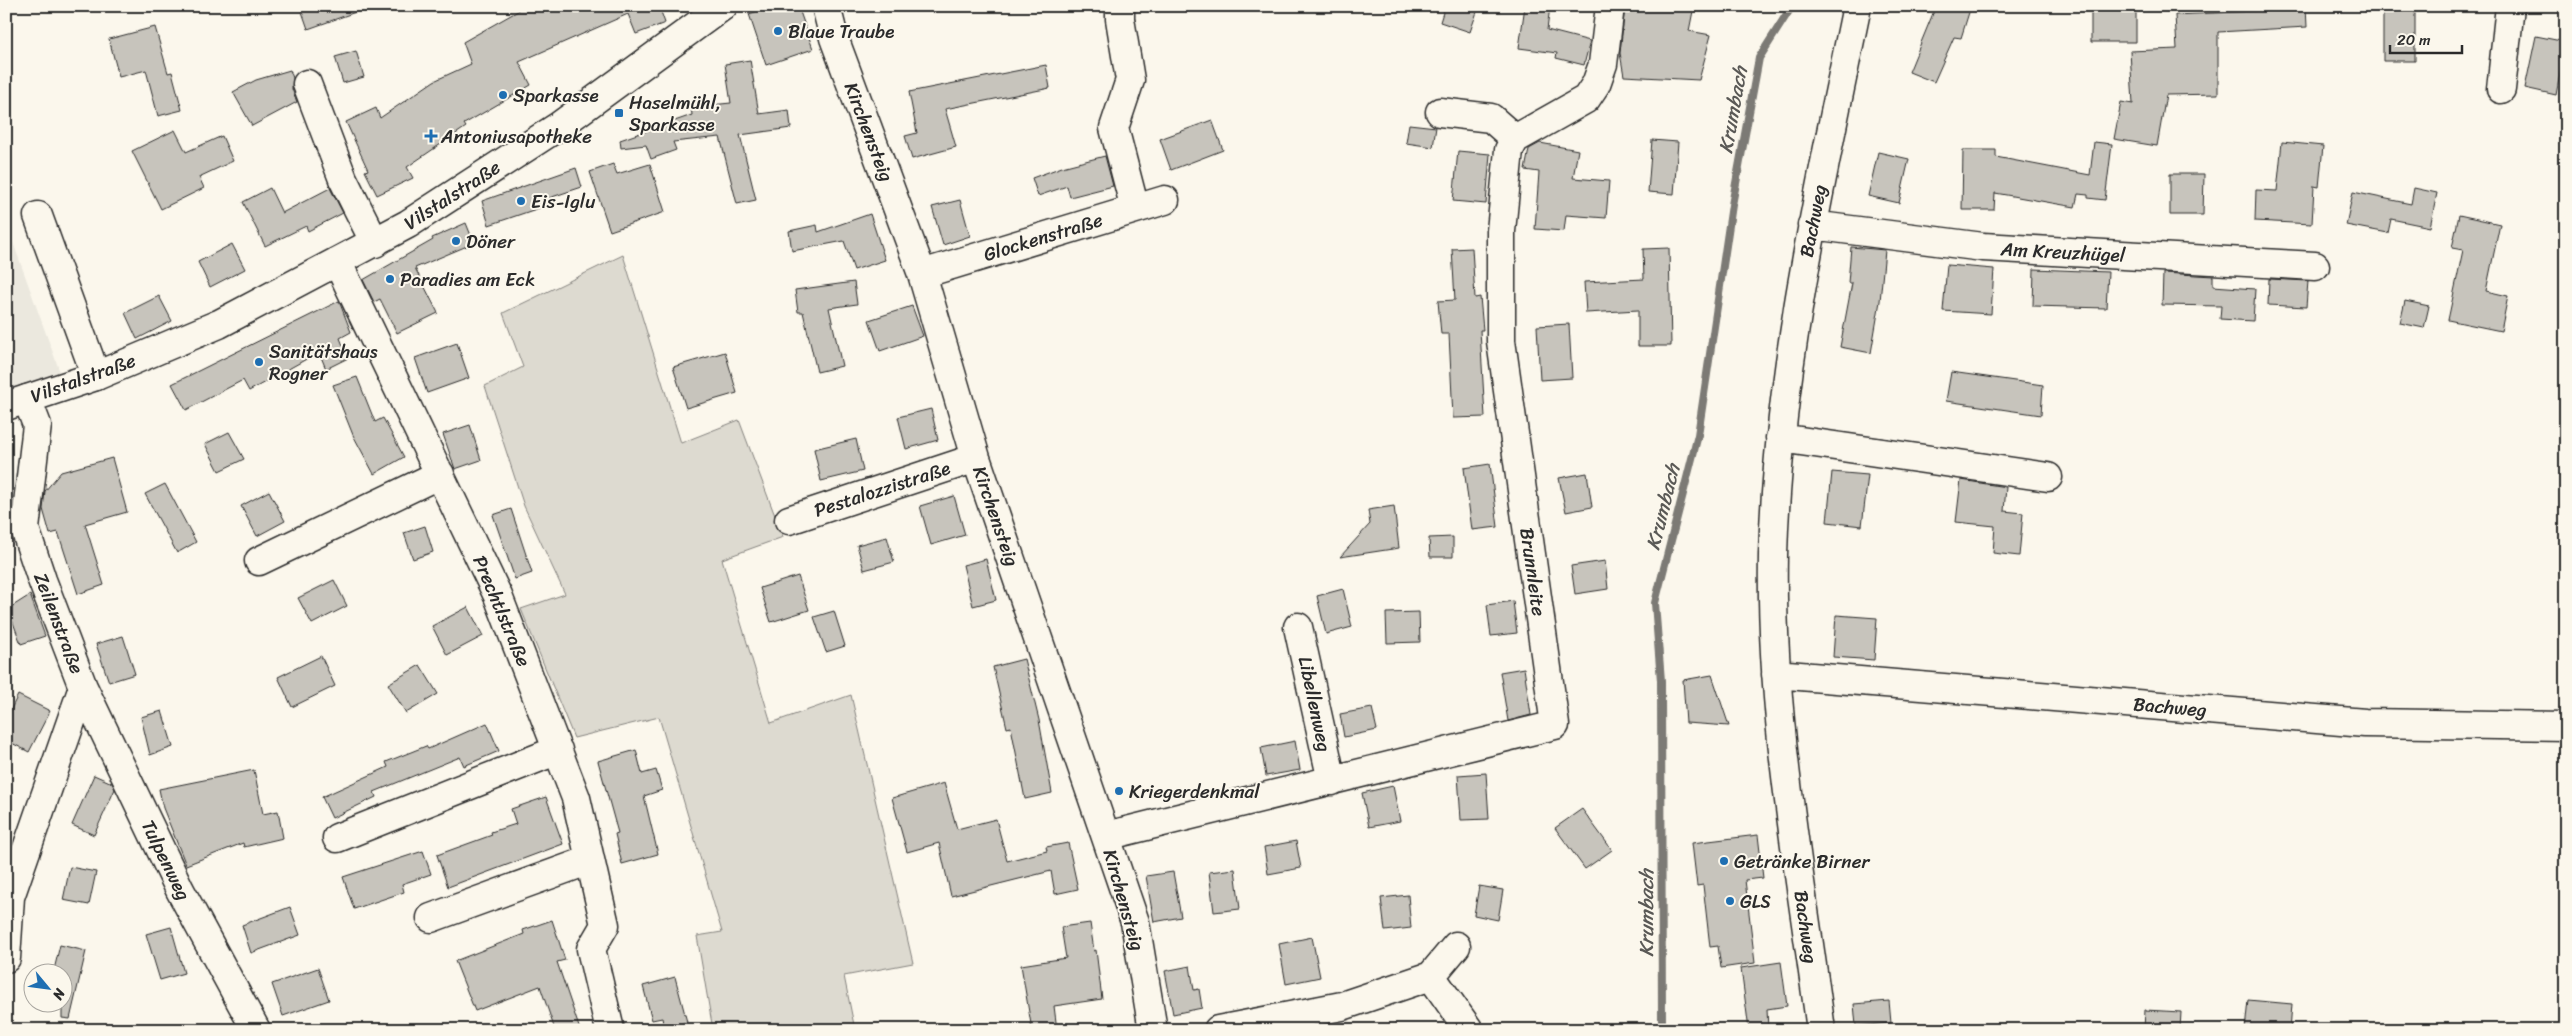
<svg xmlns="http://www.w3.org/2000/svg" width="2572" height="1036" viewBox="0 0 2572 1036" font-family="Sriracha,sans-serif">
<rect width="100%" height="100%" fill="#fbf7ec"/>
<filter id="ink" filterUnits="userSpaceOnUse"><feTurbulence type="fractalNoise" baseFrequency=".02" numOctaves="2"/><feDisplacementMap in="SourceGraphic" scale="10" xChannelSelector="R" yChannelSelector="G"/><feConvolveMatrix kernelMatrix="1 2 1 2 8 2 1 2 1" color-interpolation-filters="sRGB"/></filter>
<g filter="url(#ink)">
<!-- built -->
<path fill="#ebe8de" d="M 6,223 L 61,375 L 6,392 Z"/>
<!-- green -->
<path fill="#dddad0" stroke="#84827e" d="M 623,255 L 681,443 L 739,420 L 783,537 L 722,559 L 771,723 L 851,695 L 913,963 L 844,976 L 855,1030 L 713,1030 L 697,936 L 722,932 L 659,717 L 574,738 L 521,609 L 565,594 L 524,506 L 485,386 L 523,367 L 503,313 Z"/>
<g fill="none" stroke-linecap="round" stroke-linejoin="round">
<!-- stream -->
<path stroke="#7b7a75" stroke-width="8" d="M 1662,1030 L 1661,681 L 1655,603 L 1698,435 L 1732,205 L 1759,58 L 1792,6"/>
</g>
<!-- building -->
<path fill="#c7c4bc" stroke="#2b2b2b" d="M 300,6 L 363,6 L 364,9 L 308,29 Z
M 516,6 L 659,6 L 665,23 L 636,34 L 628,14 L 519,62 L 531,85 L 464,124 L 466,127 L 407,167 L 413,178 L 377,195 L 365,171 L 368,170 L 346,122 L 376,108 L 380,118 L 434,81 L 471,64 L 463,42 L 518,11 Z
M 773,6 L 798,6 L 813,49 L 766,65 L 749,14 Z
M 1445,6 L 1479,6 L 1470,32 L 1440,22 Z
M 1525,6 L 1550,6 L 1547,30 L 1590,41 L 1584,65 L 1556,58 L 1557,53 L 1519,48 Z
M 1625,6 L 1694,6 L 1689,31 L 1711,35 L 1699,80 L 1624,76 L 1620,53 Z
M 1936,6 L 1971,6 L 1961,38 L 1954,37 L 1934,82 L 1909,72 Z
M 2091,6 L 2136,6 L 2136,42 L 2091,42 Z
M 2254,6 L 2306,6 L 2307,27 L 2218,32 L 2218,94 L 2166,95 L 2157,146 L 2114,139 L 2121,102 L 2133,104 L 2130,51 L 2177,49 L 2175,15 L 2255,11 Z
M 2391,6 L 2415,6 L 2415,61 L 2383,61 L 2383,9 L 2391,9 Z
M 155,27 L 168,73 L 172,72 L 182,110 L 158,116 L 146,70 L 119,77 L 109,39 Z
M 2536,36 L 2566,42 L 2556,95 L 2525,88 Z
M 356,51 L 364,77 L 343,83 L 335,57 Z
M 750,60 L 759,114 L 789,110 L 791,128 L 740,135 L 756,200 L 737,204 L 720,137 L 673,142 L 676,150 L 651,159 L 646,145 L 621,148 L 620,140 L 692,115 L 691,107 L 731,103 L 725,64 Z
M 1046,65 L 1050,88 L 945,109 L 956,147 L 912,159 L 905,136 L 917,133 L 909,92 Z
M 290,70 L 293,78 L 292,89 L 297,102 L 252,126 L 233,92 L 256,80 Z
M 1212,120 L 1223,150 L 1171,170 L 1160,139 Z
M 1409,124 L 1436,127 L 1433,147 L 1406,143 Z
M 175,130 L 186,152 L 222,136 L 233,161 L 199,177 L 204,188 L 161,209 L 132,151 Z
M 1652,140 L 1678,142 L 1674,194 L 1648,192 Z
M 2094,142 L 2112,144 L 2105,200 L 2088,198 L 2088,195 L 2078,194 L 2075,207 L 1995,193 L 1994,210 L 1962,210 L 1963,150 L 1996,150 L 1996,157 L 2090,175 Z
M 2282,142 L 2323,146 L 2319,187 L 2314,186 L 2312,224 L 2255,221 L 2256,190 L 2277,191 Z
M 1540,143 L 1578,150 L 1573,178 L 1609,181 L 1606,218 L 1566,215 L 1564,231 L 1535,229 L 1539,172 L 1525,170 L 1529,149 Z
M 1458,151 L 1490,154 L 1486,204 L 1453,201 Z
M 1878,152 L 1909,159 L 1899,203 L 1868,196 Z
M 1105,156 L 1113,186 L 1070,197 L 1067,186 L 1038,196 L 1032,178 L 1062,167 Z
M 613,164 L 617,174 L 650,164 L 665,212 L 610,231 L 590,172 Z
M 576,168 L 582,187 L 546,199 L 548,205 L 489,225 L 482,201 Z
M 2170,174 L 2204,174 L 2203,215 L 2170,215 Z
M 270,188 L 282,213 L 330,188 L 343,213 L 308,231 L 306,226 L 265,246 L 243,202 Z
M 2414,188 L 2437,193 L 2430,227 L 2391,219 L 2388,233 L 2346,225 L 2353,192 L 2411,204 Z
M 960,200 L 970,236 L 943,245 L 932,207 Z
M 870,214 L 885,260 L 854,270 L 844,241 L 792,251 L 789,231 L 817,225 L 818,232 Z
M 2459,215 L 2500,224 L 2486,291 L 2508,296 L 2501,331 L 2448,320 L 2463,250 L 2452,248 Z
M 466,223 L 474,243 L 415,268 L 438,313 L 397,333 L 380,299 L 374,302 L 363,280 L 433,240 L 432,238 Z
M 232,244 L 245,269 L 210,287 L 198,262 Z
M 1851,247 L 1885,250 L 1880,301 L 1871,353 L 1840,347 L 1852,283 L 1848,283 Z
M 1472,248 L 1475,298 L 1480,297 L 1483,330 L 1480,330 L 1485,417 L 1453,418 L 1449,334 L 1441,334 L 1438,301 L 1455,300 L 1452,249 Z
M 1669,248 L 1671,346 L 1638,346 L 1638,310 L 1586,313 L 1584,282 L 1644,279 L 1643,249 Z
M 1947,265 L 1994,269 L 1991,314 L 1943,311 Z
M 2034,269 L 2108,272 L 2106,308 L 2033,306 Z
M 2163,273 L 2213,276 L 2213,286 L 2255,289 L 2253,321 L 2220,319 L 2221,306 L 2162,305 Z
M 2269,279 L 2308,281 L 2306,307 L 2268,305 Z
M 854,282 L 857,304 L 829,308 L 842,366 L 817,372 L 803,312 L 798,312 L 795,290 Z
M 159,296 L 172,321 L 137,339 L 125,313 Z
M 339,301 L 351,332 L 340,338 L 348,358 L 326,369 L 319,352 L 249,391 L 243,380 L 186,410 L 172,384 Z
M 2405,301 L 2429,306 L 2424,328 L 2400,323 Z
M 912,306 L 923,336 L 880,351 L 869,320 Z
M 1569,324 L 1572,378 L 1540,380 L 1537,326 Z
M 457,343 L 469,378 L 427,393 L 415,358 Z
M 725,352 L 737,393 L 686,408 L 673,367 Z
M 1951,372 L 2043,385 L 2041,415 L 1946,401 Z
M 357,377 L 375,422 L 383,418 L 404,457 L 374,474 L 353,435 L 333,385 Z
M 931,409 L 938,440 L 906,449 L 898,417 Z
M 470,425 L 481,460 L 455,469 L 443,434 Z
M 229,432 L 244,459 L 219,471 L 205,444 Z
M 856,439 L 863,471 L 821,481 L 814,449 Z
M 112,458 L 127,512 L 85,524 L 104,585 L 78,594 L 58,532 L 50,534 L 43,509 L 45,491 L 61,472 Z
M 1490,464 L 1498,527 L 1472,530 L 1464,468 Z
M 1832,472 L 1868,475 L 1862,526 L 1827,522 Z
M 1587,473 L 1592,507 L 1566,512 L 1559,478 Z
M 1961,480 L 2006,487 L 2004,511 L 2023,513 L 2019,556 L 1993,553 L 1995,526 L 1956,522 Z
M 165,484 L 196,542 L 177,553 L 145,494 Z
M 269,491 L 285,521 L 257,536 L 241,506 Z
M 954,496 L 965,535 L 931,545 L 920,506 Z
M 1394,506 L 1399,548 L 1340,557 L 1370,524 L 1368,510 Z
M 511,509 L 532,573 L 515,579 L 493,515 Z
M 425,526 L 433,552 L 413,559 L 404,533 Z
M 887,537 L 894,562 L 864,570 L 857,545 Z
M 1453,537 L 1453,557 L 1430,557 L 1429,538 Z
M 986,559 L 996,600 L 973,606 L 963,565 Z
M 1605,561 L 1608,589 L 1575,594 L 1571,566 Z
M 798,576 L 809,610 L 771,622 L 760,588 Z
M 334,580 L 347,606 L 312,624 L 298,598 Z
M 1343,589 L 1352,627 L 1326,634 L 1317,596 Z
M 30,595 L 45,636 L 21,644 L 8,609 Z
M 1513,601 L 1517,633 L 1491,636 L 1487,605 Z
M 468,607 L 483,636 L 447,655 L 432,626 Z
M 834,611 L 845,646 L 826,652 L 814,617 Z
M 1419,612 L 1420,642 L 1387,643 L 1386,613 Z
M 1836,615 L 1877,618 L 1874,660 L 1833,657 Z
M 123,636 L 135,674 L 109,682 L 96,644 Z
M 321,656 L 335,686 L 292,707 L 278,677 Z
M 1024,659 L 1039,720 L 1052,793 L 1025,799 L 1011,727 L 1007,728 L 993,667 Z
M 420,665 L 438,694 L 406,713 L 388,684 Z
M 1524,668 L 1531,715 L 1508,721 L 1500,672 Z
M 1712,675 L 1729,726 L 1686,723 L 1683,680 Z
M 18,695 L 50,711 L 29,752 L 6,740 L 6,719 Z
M 1372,708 L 1377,730 L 1344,737 L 1340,714 Z
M 162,711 L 173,747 L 150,755 L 141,717 Z
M 487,723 L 499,751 L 464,766 L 460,757 L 374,792 L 376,797 L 332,818 L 322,797 L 388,767 L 386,762 L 426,746 L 428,749 Z
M 1295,741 L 1300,770 L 1266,776 L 1261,748 Z
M 636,750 L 642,774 L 656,770 L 662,790 L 644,796 L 658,854 L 622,864 L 615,834 L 618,833 L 598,761 Z
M 254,770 L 263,814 L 278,811 L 283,838 L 244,847 L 243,843 L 186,865 L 163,808 L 159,789 Z
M 1486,773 L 1489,819 L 1461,820 L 1458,775 Z
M 94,775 L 112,783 L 115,789 L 94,835 L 72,825 Z
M 944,783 L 957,829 L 996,819 L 1007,861 L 1047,851 L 1046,847 L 1068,843 L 1078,889 L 1055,894 L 1051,871 L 951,896 L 939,843 L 907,852 L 892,798 Z
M 1393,786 L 1400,821 L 1369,827 L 1362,793 Z
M 546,797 L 563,844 L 448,887 L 437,855 L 492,835 L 491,832 L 516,824 L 511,809 Z
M 1582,809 L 1612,850 L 1585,869 L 1555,828 Z
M 1758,835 L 1763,878 L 1745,880 L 1755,963 L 1721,968 L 1718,946 L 1710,947 L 1703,885 L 1697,886 L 1692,843 Z
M 1296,841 L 1301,868 L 1268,874 L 1264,847 Z
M 423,851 L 431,874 L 402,884 L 404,892 L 354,909 L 343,877 Z
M 70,867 L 96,872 L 89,905 L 63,900 Z
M 1235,869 L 1240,909 L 1214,912 L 1209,872 Z
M 1173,872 L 1181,917 L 1154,922 L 1146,876 Z
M 1479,886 L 1503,890 L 1498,920 L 1474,915 Z
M 1408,895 L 1411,928 L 1385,931 L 1381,898 Z
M 290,907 L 300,935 L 251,953 L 242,925 Z
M 552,920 L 565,960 L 557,962 L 580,1030 L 555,1030 L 540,986 L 475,1011 L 455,961 L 524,934 L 523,930 Z
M 1090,923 L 1094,951 L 1096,950 L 1102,999 L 1054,1006 L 1057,1030 L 1032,1030 L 1021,965 L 1066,958 L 1061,927 Z
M 171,927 L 184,973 L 160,980 L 146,934 Z
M 1312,937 L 1320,977 L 1286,984 L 1279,944 Z
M 60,945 L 86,951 L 70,1019 L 62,1018 L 62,974 L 53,974 Z
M 1781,962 L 1787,1006 L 1767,1009 L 1768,1030 L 1749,1030 L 1741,968 Z
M 1190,966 L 1194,990 L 1199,989 L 1202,1008 L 1173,1014 L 1165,971 Z
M 318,968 L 329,1000 L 283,1016 L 272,984 Z
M 675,977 L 687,1022 L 664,1028 L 662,1018 L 652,1020 L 643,986 Z
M 2248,1000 L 2292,1004 L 2290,1030 L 2245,1030 Z
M 1889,1001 L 1891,1023 L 1856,1026 L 1854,1004 Z
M 2145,1010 L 2181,1012 L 2180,1030 L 2144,1030 Z"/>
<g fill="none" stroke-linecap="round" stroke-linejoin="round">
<defs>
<path id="minor" d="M 826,6 L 834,38 L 922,274 L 976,458 L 1135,922 L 1153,1030
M 1120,6 L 1120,19 L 1130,80 L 1114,128 L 1135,209
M 307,84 L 343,179 L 375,243
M 2501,89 L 2510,6
M 1440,112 L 1491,118 L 1515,139
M 38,216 L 96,376
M 1812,225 L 1983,247 L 2315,266
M 338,263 L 498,596 L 576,798 L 605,925 L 591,949 L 610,1030
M 922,274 L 1165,200
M 27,399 L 37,425 L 25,529 L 42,580 L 83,687 L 180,890 L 256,1030
M 1780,438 L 2048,477
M 789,520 L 976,458
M 259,561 L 440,474
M 1298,627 L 1332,781
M 1776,674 L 2365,723 L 2566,726
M 1106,836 L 1555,725 L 1501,341 L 1501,231 L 1509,150 L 1515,139 L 1586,99 L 1596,84 L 1603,64 L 1610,6
M 337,838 L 558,750
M 431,918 L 590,860
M 6,958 L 10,897 L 83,687
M 1431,976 L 1469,1030
M 1218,1030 L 1342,1006 L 1431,976 L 1456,946
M 1821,1030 C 1800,872 1770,715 1773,555 C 1778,369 1820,187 1857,6"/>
<path id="major" d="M 6,406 L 96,376 L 219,324 L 408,224 L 559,126 L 723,6"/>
</defs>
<!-- minor casing -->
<use href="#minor" stroke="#2b2b2b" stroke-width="31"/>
<!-- major casing -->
<use href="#major" stroke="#2b2b2b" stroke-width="31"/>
<!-- minor -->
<use href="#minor" stroke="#fbf7ec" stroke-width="28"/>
<!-- major -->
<use href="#major" stroke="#fbf7ec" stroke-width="28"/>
</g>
</g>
<!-- markers -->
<g fill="#1f6fb2" stroke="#fbf7ec" stroke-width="2">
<circle cx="778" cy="31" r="5"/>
<circle cx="503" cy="95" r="5"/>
<rect x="614" y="108" width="10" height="10" rx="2.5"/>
<path d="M428.5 128.5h5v5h5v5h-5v5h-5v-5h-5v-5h5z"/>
<circle cx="521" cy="201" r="5"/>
<circle cx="456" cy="241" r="5"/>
<circle cx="390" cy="279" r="5"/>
<circle cx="259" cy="362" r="5"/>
<circle cx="1119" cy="791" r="5"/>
<circle cx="1724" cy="861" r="5"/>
<circle cx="1730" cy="901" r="5"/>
</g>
<g text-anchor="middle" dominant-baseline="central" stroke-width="4" stroke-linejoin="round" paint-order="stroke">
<!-- poi labels -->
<g font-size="19" fill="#2b2b2b" stroke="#fbf7ec" text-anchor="start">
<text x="788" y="31">Blaue Traube</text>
<text x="513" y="95">Sparkasse</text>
<text x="629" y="102">Haselmühl,<tspan x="629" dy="22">Sparkasse</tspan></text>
<text x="441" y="136">Antoniusapotheke</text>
<text x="531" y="201">Eis-Iglu</text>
<text x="466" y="241">Döner</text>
<text x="400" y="279">Paradies am Eck</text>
<text x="269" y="351">Sanitätshaus<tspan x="269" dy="22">Rogner</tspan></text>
<text x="1129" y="791">Kriegerdenkmal</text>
<text x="1734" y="861">Getränke Birner</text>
<text x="1740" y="901">GLS</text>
</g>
<!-- street labels -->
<g font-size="19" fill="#2b2b2b" stroke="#fbf7ec">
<text transform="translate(869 132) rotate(69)">Kirchensteig</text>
<text transform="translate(452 195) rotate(-33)">Vilstalstraße</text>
<text transform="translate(1813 221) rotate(-79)">Bachweg</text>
<text transform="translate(1043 237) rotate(-17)">Glockenstraße</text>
<text transform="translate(2063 252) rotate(3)">Am Kreuzhügel</text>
<text transform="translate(83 378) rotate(-20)">Vilstalstraße</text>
<text transform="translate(882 489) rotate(-18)">Pestalozzistraße</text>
<text transform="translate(996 516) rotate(71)">Kirchensteig</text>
<text transform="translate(1533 572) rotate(82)">Brunnleite</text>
<text transform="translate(502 611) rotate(67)">Prechtlstraße</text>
<text transform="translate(59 623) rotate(69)">Zeilenstraße</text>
<text transform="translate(1315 704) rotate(78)">Libellenweg</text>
<text transform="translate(2170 707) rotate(5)">Bachweg</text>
<text transform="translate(166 860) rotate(64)">Tulpenweg</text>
<text transform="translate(1124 900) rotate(74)">Kirchensteig</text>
<text transform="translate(1806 927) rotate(82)">Bachweg</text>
</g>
<!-- water labels -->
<g font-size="20" font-style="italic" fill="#5a5956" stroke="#fbf7ec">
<text transform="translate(1733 110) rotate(-80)">Krumbach</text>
<text transform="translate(1663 507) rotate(-76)">Krumbach</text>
<text transform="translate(1646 913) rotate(-90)">Krumbach</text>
</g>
</g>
<!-- margin -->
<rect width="2572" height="1036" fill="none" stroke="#fbf7ec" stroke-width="25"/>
<rect x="12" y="12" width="2547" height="1011" fill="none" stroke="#2b2b2b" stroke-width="2" filter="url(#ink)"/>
<!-- north arrow -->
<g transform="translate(48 988) rotate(119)"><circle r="24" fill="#fbf7ec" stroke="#a8a59f"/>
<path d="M0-4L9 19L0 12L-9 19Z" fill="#1f6fb2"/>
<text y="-8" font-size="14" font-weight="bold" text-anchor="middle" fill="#2b2b2b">N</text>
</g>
<!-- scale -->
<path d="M2390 45v8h72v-8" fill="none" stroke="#2b2b2b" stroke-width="2.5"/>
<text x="2397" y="45" font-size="15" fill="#2b2b2b" stroke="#fbf7ec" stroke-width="4" paint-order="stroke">20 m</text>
</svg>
